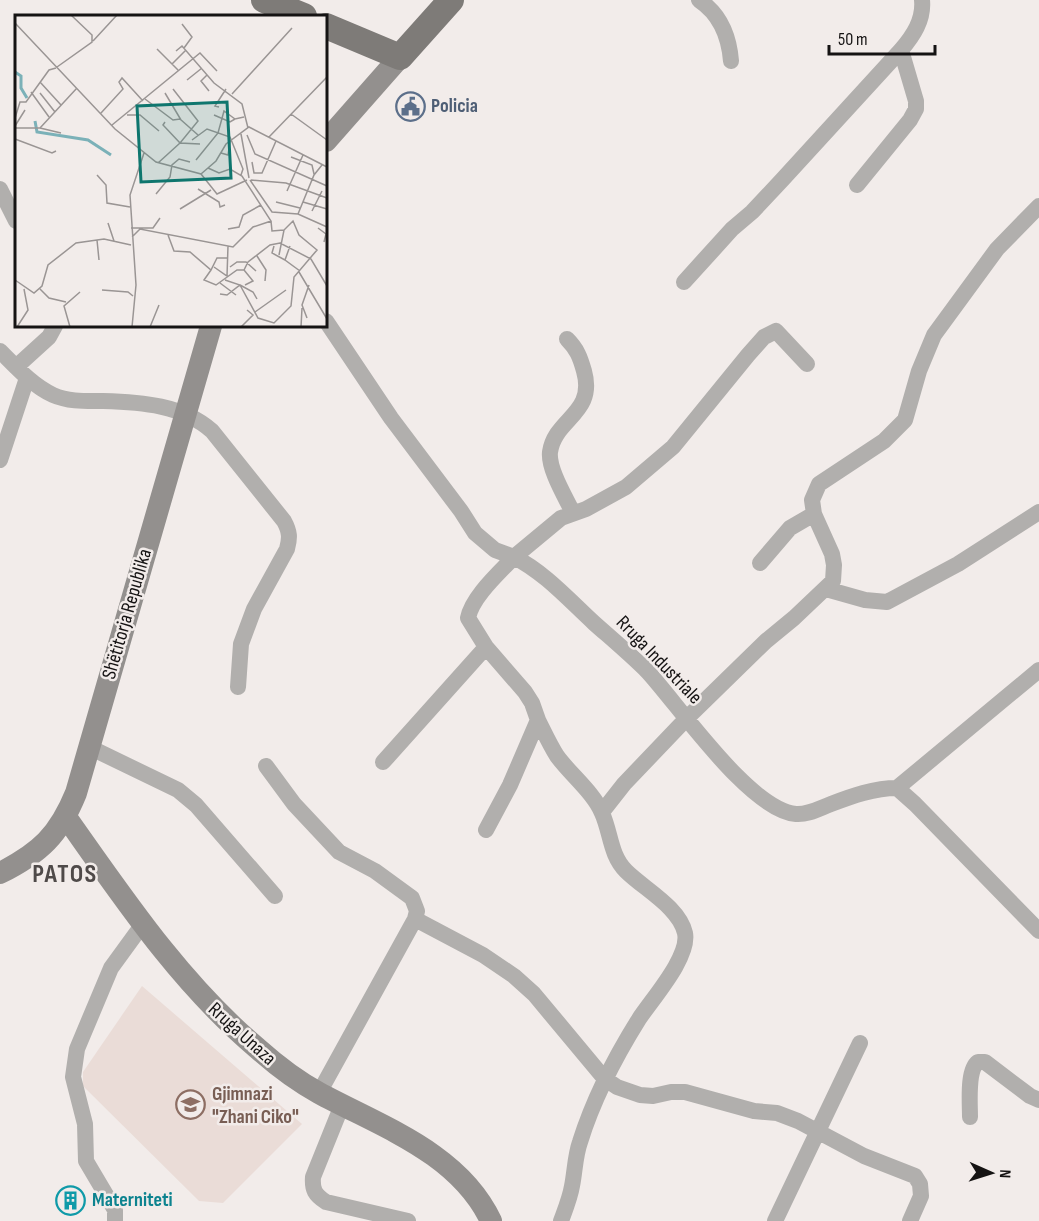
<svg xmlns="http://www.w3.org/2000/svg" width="1039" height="1221" viewBox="0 0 1039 1221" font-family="'Sofia Sans Condensed',sans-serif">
<rect width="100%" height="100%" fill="#f2ecea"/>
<!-- built -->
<path fill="#eadcd7" d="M 142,986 L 302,1124 L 223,1203 L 199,1201 L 83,1086 L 83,1072 Z"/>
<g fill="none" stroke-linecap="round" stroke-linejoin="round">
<!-- street -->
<path stroke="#b1afad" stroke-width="16" d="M 699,0 C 720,14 729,36 731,61
M 857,185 L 910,120 L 916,109 L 916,101 L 901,50
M 0,189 L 16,221
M 684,282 L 732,229 L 752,212 L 782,180 L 901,50 C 913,36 924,20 922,0
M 326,321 L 391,418 L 461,511 L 475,533 L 495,550 L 514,557 L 561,518 L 586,509 L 626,487 L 673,447 L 748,355 L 764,337 L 776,331 L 807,364
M 567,339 C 577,349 580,357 584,371 C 596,414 555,418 550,452 C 548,469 566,498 573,513
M 0,351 C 16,367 33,386 53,395 C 69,402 86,401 103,401 C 141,402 183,405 212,431 L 284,521 C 290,532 290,538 287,549 L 254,609 L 241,644 L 238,687
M 16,367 L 49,337 L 55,326
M 0,460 L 27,378
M 760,563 L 790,528 L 814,514
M 826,589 L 865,600 L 887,602 L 958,564 L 1039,512
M 538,720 C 544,732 550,745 557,756 C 570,774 594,793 602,813 C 611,833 610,855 626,871 C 644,889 679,907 685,933 C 690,957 652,999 639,1019 C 614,1059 594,1097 580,1142 C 575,1156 575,1171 572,1186 C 570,1198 565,1210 561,1221
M 89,747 L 178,790 L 196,805 L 275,896
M 383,762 L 486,647
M 266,766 L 294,804 L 339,852 L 375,871 L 412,898 L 417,911 L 415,919 L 319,1093
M 897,788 L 915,804 L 1039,931
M 602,812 L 624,784 L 687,718 L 766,641 L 794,618 L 833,581 L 834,565 L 832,554 L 814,514 L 812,500 L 819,484 L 884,441 L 905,420 L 919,371 L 934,335 L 997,249 L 1039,206
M 486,830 L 510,785 L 538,720 L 532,703 L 525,692 L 486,647 L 468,618 C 472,597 499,573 514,557 C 544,572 569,600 594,623 C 612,639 631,655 648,672 C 680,707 750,810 796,814 C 808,815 820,808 831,804 C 852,796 874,788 897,788 L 1039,670
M 415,919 L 483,955 L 514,976 L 534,994 L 604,1078 L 617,1087 L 640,1095 L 653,1096 L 671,1092 L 685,1092 L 754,1111 L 777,1113 L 798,1121 L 864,1156 L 915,1176 L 920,1184 L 921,1196 L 910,1221
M 342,1105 L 313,1177 C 312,1190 315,1195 326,1202 L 408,1221
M 970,1117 C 970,1102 967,1070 978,1062 L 985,1062 L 1030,1096 L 1039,1100
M 115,1221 L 115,1210 L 86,1161 L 85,1124 L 73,1077 L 77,1049 L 111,968 L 143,924
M 775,1221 L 860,1043"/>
<!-- secondary -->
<path stroke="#93908e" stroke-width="22" d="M 326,141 L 400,57
M 66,817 C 124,899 180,983 257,1048 C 276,1065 297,1081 319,1093 C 382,1127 459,1153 491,1221
M 0,873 C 40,853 59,835 76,793 L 211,326"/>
<!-- primary -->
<path stroke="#7e7b78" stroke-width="26" d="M 264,0 L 304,16
M 326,26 L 400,57 L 451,0"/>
</g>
<!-- icons -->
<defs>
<symbol id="civic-ring" viewBox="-11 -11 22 22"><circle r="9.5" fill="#f2ecea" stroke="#5c6f8a" stroke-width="1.5"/><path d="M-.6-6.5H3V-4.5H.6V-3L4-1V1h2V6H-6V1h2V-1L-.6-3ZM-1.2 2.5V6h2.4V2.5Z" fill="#5c6f8a"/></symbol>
<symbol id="school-ring" viewBox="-11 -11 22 22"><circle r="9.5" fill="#f2ecea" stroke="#8d6e63" stroke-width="1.5"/><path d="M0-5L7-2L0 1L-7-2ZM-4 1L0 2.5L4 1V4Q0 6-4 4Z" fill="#8d6e63"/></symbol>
<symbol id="building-ring" viewBox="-11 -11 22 22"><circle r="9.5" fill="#f2ecea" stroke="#0f9aa8" stroke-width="1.5"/><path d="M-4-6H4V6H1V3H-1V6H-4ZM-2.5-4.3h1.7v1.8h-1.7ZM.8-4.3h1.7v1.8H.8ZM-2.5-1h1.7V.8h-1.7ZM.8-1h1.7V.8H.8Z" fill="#0f9aa8"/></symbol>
</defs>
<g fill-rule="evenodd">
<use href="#civic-ring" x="394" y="90" width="33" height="33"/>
<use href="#school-ring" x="174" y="1088" width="33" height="33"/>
<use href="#building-ring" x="54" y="1184" width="33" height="33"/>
</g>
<g text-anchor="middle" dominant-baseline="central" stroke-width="5" stroke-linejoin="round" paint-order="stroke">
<!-- service labels -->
<g font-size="20" font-weight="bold" fill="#4e5e75" stroke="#f2ecea" text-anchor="start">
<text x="431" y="106">Policia</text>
</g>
<!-- street labels -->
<g font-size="20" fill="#151313" stroke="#f2ecea">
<text transform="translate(127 614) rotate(-74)">Shëtitorja Republika</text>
<text transform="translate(659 660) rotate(46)">Rruga Industriale</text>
<text transform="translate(242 1034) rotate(42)">Rruga Unaza</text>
</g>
<!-- education labels -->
<g font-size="20" font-weight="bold" fill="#785e54" stroke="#f2ecea" text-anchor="start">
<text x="212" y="1094">Gjimnazi<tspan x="212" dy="23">"Zhani Ciko"</tspan></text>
</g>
<!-- culture labels -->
<g font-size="20" font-weight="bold" fill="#0d838f" stroke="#f2ecea" text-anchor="start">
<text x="92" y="1200">Materniteti</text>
</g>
<!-- district labels -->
<g font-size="26" font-weight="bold" letter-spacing="1.5" fill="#4f4a49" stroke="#f2ecea">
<text x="65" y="874">PATOS</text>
</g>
</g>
<!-- overview -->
<g transform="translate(15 15)">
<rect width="312" height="312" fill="#f2ecea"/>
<path fill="none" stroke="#7bb1b8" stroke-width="3" d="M 0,57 L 6,61 L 6,73 L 12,83M 20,106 L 22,117 L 73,125 L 96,140"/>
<path fill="none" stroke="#9a9594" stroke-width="1.5" d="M 0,8 L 100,114 L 141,147 L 186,159 L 202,179 L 232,165M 167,9 L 177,22 L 169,33M 78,26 L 102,0M 142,34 L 163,55M 161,36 L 167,31 L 199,68 L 227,89 L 233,113M 157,49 L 171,35M 42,52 L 77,27 L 77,20 L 56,0M 192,60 L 186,66 L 194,76M 172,65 L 187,53M 25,67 L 46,90M 158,74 L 183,106 L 165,128 L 185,129M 16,77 L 34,102M 25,78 L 40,97M 150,78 L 166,105M 217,79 L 277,13M 130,84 L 158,105 L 165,104 L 183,120M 204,92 L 200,91 L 211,74M 86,98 L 108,74 L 104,67 L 107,63 L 128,86M 276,99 L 312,125M 112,100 L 125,100 L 144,116M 199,100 L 215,107 L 220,104M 0,103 L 5,87 L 11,87 L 34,55 L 41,53M 97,110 L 185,38 L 202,56M 0,111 L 10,95M 0,113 L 25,113 L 62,73M 25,113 L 46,118M 226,119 L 234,163M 232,120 L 240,139 L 312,171M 254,122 L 312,62M 0,124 L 37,138 L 41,136M 177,125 L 192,114 L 215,122 L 228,154 L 226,160M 206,138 L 213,140 L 215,127M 276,142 L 297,150 L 299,159M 181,145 L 203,118 L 209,96 L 220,104 L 229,102M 237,147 L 239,158 L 247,158 L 261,126M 143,148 L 165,128 L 148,110 L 150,107M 186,159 L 201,146 L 211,129 L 234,112 L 312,152M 82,160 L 91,170 L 92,188 L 115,192M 235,165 L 257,197 L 283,199 L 312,212M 236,165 L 271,168 L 312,183M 183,174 L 204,187 L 205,192 L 210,190M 272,176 L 288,140M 141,179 L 155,162 L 157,150 L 164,144 L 175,147M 261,187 L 285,193M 288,187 L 312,194M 165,194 L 196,175M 297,196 L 307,176M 283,199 L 299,160 L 307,150M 256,206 L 257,216 L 269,215M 93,208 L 99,226M 116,213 L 138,213 L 145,203M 303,213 L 311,219 L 309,227M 213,214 L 224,212 L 228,200 L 246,190M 153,220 L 159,236 L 175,237 L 196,255 L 202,243 L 212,243M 117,222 L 125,214 L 218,232 L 238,212 L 256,206 L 227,161 L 215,154 L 204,158 L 193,153M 82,225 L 84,245M 259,231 L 257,238 L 270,245M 275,231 L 270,245 L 285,256M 242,241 L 251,255 L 250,266M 199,252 L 212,261 L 213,231M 215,252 L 222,247 L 231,247 L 241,256M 196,255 L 189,265 L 201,270 L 222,255 L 229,255 L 233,247 L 255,230 L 265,228 L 296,244 L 312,271M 229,255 L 238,266 L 230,270M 284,257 L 312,304M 0,265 L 19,278 L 27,271 L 33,250 L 61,228 L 89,224 L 116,230M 210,265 L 225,270 L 243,303 L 259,308 L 276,291 L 279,262 L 302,235 L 284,220 L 278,206 L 269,215 L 264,240M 205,268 L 221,280M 25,274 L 34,283 L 51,287M 87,275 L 113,277 L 118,281M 205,279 L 212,280 L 225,270 L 238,277 L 242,284M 240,297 L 271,275M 292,303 L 287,290 L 294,270M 2,312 L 13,295 L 9,274M 55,312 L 49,291 L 65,277M 117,312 L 121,270 L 115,180 L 129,138M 135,312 L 144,290M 226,312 L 238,300 L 232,295M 286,312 L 287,293"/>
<path fill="#0f766e" fill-opacity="0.15" stroke="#0f766e" stroke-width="3" d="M 212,87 L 216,163 L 126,167 L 122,91 Z"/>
<rect width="312" height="312" fill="none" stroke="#151313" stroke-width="3"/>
</g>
<!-- north arrow -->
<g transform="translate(991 1173) rotate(93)" stroke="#f2ecea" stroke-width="4.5" paint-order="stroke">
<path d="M0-4.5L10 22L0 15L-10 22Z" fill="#151313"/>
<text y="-9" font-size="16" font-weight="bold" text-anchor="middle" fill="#151313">N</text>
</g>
<!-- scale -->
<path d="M829 45v9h106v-9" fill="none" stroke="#151313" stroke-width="3"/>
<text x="838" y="45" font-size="18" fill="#151313" stroke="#f2ecea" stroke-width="4.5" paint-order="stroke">50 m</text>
</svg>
